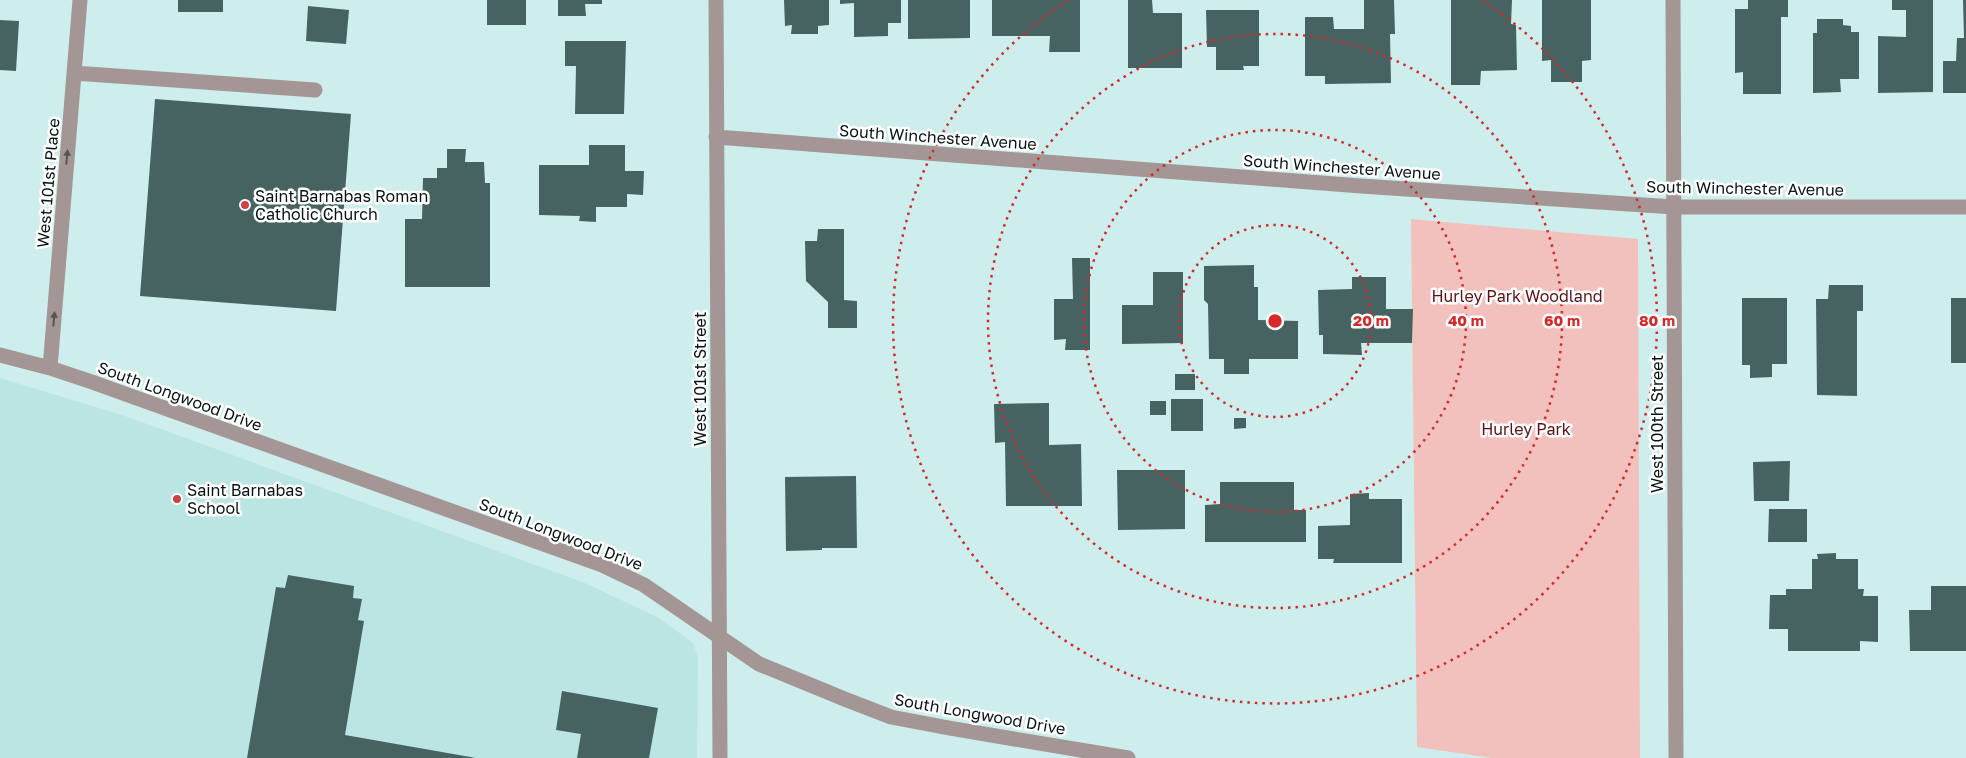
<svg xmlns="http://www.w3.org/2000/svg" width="1966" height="758" viewBox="0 0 1966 758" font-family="'Golos Text',sans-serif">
<rect width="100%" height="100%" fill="#cdeeec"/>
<!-- built -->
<path fill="#bae5e2" d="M 0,378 L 122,415 L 585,583 L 659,618 L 693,643 L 698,657 L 697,758 L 0,758 Z"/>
<!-- green -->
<path fill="#f2c1bd" d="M 1411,219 L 1638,239 L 1640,758 L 1492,758 L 1417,747 Z"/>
<!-- building -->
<path fill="#466361" d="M 178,0 L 223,0 L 223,12 L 178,12 Z
M 487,0 L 526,0 L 526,25 L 487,25 Z
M 558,0 L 602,0 L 602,4 L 585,4 L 586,16 L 558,16 Z
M 784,0 L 829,0 L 829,25 L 818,26 L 818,34 L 791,34 L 792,25 L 785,26 Z
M 840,0 L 901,0 L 901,23 L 888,23 L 888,36 L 854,37 L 854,3 L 840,4 Z
M 908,0 L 970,0 L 970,38 L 908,39 Z
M 992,0 L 1080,0 L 1080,52 L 1049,52 L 1050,36 L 992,36 Z
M 1128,0 L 1152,0 L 1153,13 L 1182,13 L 1182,68 L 1128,68 Z
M 1364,0 L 1394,0 L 1395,34 L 1390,34 L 1391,83 L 1325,84 L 1325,76 L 1305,76 L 1305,17 L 1333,17 L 1334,29 L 1364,29 Z
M 1451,0 L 1512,0 L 1511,24 L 1516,25 L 1517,70 L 1481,71 L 1480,85 L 1451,85 Z
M 1542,0 L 1591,0 L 1591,60 L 1582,61 L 1582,82 L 1551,82 L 1551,60 L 1542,61 Z
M 1748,0 L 1788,0 L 1788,17 L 1781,17 L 1781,94 L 1743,94 L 1743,72 L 1735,73 L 1735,9 L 1748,9 Z
M 1892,0 L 1933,0 L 1933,92 L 1878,93 L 1878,36 L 1906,37 L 1906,10 L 1892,10 Z
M 1963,0 L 1966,0 L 1966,93 L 1943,93 L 1943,61 L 1956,61 L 1957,38 L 1964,38 Z
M 308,6 L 349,10 L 346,44 L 306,41 Z
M 1206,10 L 1259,10 L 1259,66 L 1243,66 L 1244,70 L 1216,70 L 1216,47 L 1207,47 Z
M 1817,19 L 1843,19 L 1843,25 L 1851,26 L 1851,32 L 1859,32 L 1859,79 L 1840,79 L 1841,92 L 1813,93 L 1813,33 L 1817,33 Z
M 0,20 L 19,21 L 16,71 L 0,70 Z
M 565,41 L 626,41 L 624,114 L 575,114 L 576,66 L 565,66 Z
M 155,99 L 351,114 L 336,311 L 140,296 Z
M 589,145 L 625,145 L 625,171 L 644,171 L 643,195 L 627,194 L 627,207 L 596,207 L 596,222 L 579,221 L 580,216 L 539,215 L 539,165 L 589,165 Z
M 447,149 L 466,149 L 465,162 L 484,162 L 485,183 L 490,183 L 490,287 L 405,287 L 405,219 L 422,219 L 423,178 L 437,178 L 437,168 L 447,168 Z
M 818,229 L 844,229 L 844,300 L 857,301 L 857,328 L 828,328 L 828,302 L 806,281 L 805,241 L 817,241 Z
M 1072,258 L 1090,258 L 1090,350 L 1065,350 L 1066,339 L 1054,340 L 1054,299 L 1073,299 Z
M 1254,265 L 1254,287 L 1258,287 L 1258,320 L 1298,321 L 1298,359 L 1249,359 L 1249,374 L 1224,374 L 1224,359 L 1209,359 L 1208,304 L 1204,300 L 1204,266 Z
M 1153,272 L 1183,272 L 1183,343 L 1122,344 L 1122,305 L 1153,305 Z
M 1352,277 L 1386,277 L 1386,309 L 1413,309 L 1412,343 L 1361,343 L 1362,355 L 1323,354 L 1323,335 L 1319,335 L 1318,290 L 1352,289 Z
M 1829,285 L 1863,285 L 1863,311 L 1857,311 L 1857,396 L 1817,395 L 1816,299 L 1828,299 Z
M 1742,298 L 1787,298 L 1787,364 L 1772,364 L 1772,377 L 1750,378 L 1750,365 L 1742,365 Z
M 1951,298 L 1966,298 L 1966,363 L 1951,363 Z
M 1175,374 L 1195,374 L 1195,390 L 1175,390 Z
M 1171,399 L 1203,399 L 1203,431 L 1171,431 Z
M 1150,401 L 1166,401 L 1166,415 L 1150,415 Z
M 1049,403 L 1049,445 L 1081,444 L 1082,506 L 1006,506 L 1005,442 L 995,443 L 994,404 Z
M 1234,418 L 1246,418 L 1246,428 L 1234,429 Z
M 1790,461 L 1789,501 L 1754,501 L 1753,462 Z
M 1117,470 L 1185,470 L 1185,529 L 1118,530 Z
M 856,476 L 857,548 L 822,548 L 822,550 L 786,551 L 785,477 Z
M 1220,482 L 1294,482 L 1294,510 L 1306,510 L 1306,542 L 1205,542 L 1205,505 L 1220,504 Z
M 1369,493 L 1369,499 L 1402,499 L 1402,563 L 1333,563 L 1334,559 L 1318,559 L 1318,526 L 1350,525 L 1350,494 Z
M 1769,509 L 1807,509 L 1807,542 L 1768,542 Z
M 1836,553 L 1836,559 L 1858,559 L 1858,589 L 1864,589 L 1863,596 L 1878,596 L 1878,642 L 1860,641 L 1860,651 L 1788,651 L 1788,629 L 1769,629 L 1770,595 L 1786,595 L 1786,589 L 1812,589 L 1812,559 L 1818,559 L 1817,554 Z
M 288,575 L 354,586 L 353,598 L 362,599 L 358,620 L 364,621 L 345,735 L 476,758 L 247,758 L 276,587 L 285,588 Z
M 1931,586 L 1966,586 L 1966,651 L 1910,651 L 1909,610 L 1931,610 Z
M 562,691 L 658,708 L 649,758 L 577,758 L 581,734 L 556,730 Z"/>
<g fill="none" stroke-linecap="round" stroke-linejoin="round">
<!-- minor -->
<path stroke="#a39694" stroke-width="15" d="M 716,0 L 720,758
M 1673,0 L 1676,758
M 74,73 L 315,90
M 716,137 L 1361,186 L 1674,207 L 1966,207
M 0,355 L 50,368 L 92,382 L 602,565 L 644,585 L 759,664 L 847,700 L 891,717 L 949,728 L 1128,758
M 50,368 L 80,0"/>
</g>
<!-- one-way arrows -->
<defs><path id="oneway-solid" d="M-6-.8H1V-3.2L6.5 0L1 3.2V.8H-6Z" transform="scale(1.25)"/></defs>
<g fill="#565554">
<use href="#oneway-solid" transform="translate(67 157) rotate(-85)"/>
<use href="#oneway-solid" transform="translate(54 319) rotate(-85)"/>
</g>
<!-- distance rings -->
<g fill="none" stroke="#d62828" stroke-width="2.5" stroke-dasharray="2.5 5">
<circle cx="1275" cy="321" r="96"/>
<circle cx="1275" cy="321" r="191"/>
<circle cx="1275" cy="321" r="287"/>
<path d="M1483 1A382 382 0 1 1 1067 1"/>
</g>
<!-- markers -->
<g fill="#d04142" stroke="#fff" stroke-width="2">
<circle cx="245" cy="205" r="5"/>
<circle cx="177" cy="499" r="5"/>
</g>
<g text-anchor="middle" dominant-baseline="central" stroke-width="5" stroke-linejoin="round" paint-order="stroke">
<!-- street labels -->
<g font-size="16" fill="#081414" stroke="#fff">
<text transform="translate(938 137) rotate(4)">South Winchester Avenue</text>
<text transform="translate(1342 167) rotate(4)">South Winchester Avenue</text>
<text transform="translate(48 183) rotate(-85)">West 101st Place</text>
<text transform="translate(1745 188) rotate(1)">South Winchester Avenue</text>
<text transform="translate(700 379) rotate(-90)">West 101st Street</text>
<text transform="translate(180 396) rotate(20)">South Longwood Drive</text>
<text transform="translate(1657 424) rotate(-90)">West 100th Street</text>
<text transform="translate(561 534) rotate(21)">South Longwood Drive</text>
<text transform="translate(980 714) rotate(10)">South Longwood Drive</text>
</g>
<!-- poi labels -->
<g font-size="16" fill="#081414" stroke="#fff" text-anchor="start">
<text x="255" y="196">Saint Barnabas Roman<tspan x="255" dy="18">Catholic Church</tspan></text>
<text x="187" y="490">Saint Barnabas<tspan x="187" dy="18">School</tspan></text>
</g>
<!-- park labels -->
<g font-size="16" fill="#5d1013" stroke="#fff">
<text x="1517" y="296">Hurley Park Woodland</text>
<text x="1526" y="429">Hurley Park</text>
</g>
</g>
<circle cx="1275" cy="321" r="8" fill="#d62828" stroke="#fff" stroke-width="2.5"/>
<g font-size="15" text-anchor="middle" font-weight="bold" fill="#d62828" stroke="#fff" stroke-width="5" stroke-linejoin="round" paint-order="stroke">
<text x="1371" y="326">20 m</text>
<text x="1466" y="326">40 m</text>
<text x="1562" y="326">60 m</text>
<text x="1657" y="326">80 m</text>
</g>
</svg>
